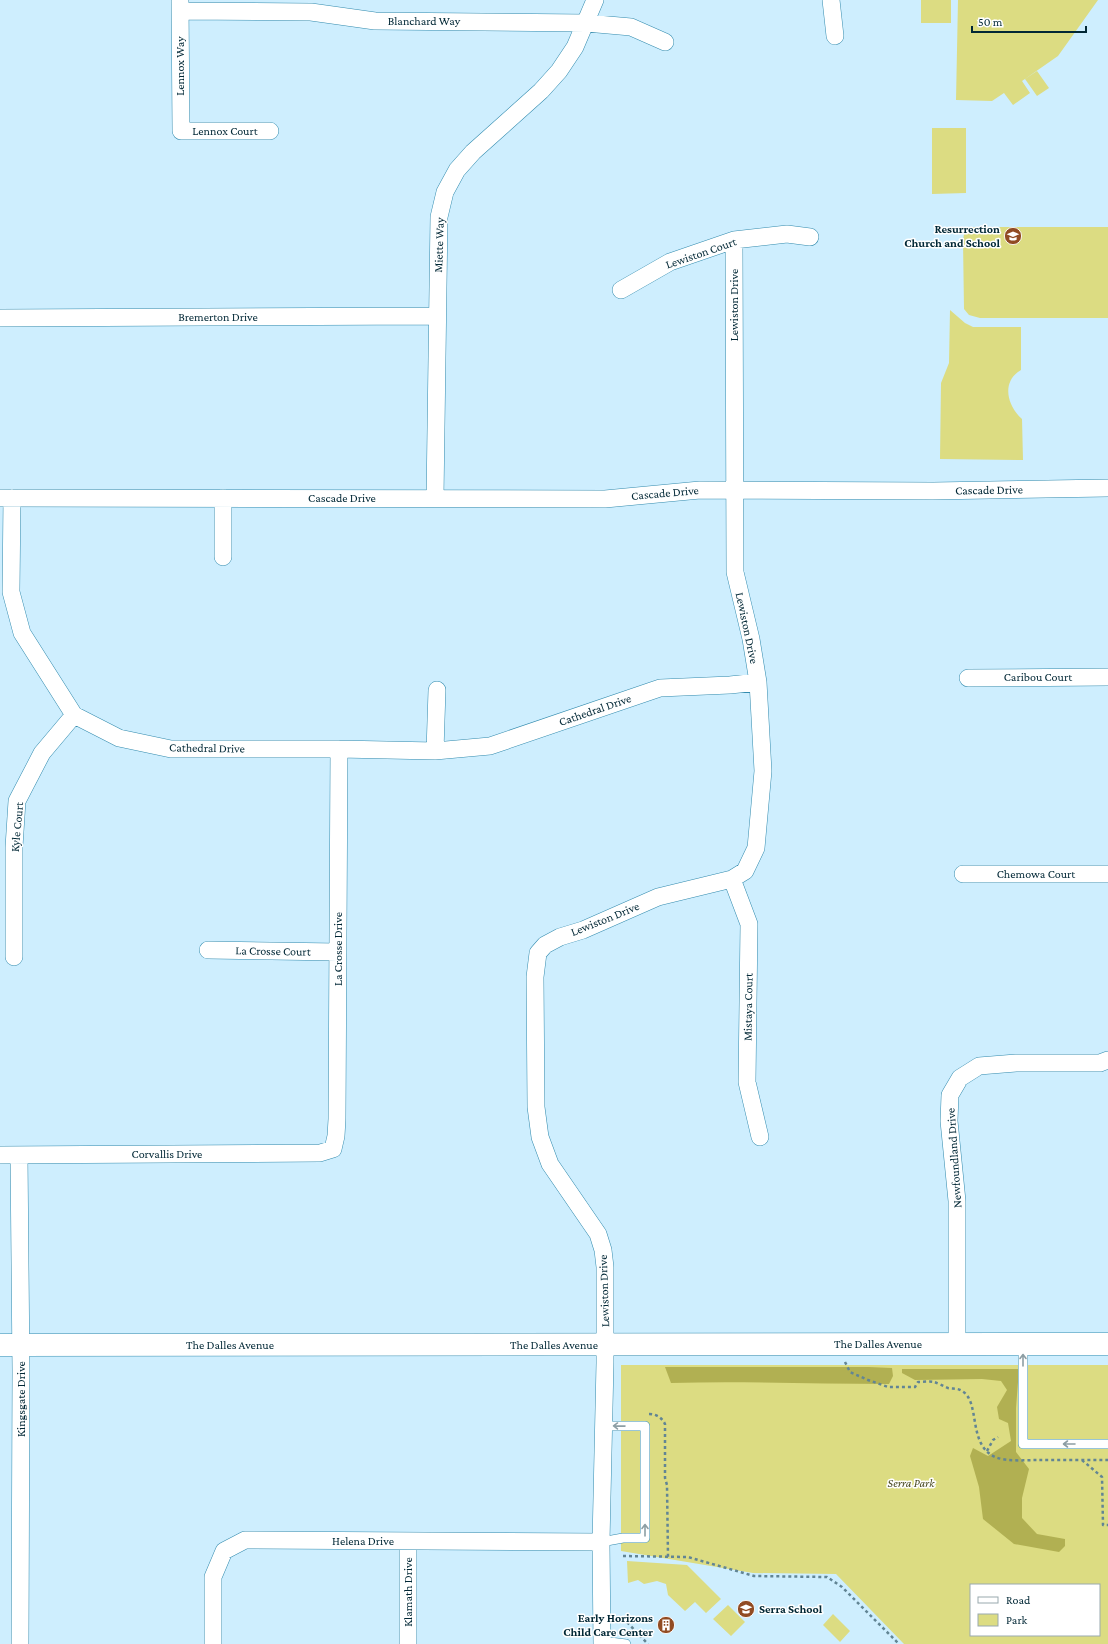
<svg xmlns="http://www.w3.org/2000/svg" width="1108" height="1644" viewBox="0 0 1108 1644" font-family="'Crimson Pro',serif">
<rect width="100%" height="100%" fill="#ceeefe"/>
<!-- green -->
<path fill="#dcdc82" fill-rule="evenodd" d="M 921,0 L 951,0 L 951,23 L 921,23 Z
M 958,0 L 1098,0 L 1058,56 L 1022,81 L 1030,93 L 1013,105 L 1004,93 L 992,101 L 956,100 Z
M 1037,71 L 1049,88 L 1037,96 L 1025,79 Z
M 932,128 L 966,128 L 966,193 L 932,194 Z
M 973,227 L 1108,227 L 1108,318 L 980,318 L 969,315 L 964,309 L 963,241 L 964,234 Z
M 950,310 L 965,323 L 973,327 L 1021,327 L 1021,370 C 1001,381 1007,406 1022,419 L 1023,460 L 940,459 L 941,383 L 949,363 Z
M 621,1365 L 1108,1365 L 1108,1644 L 904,1644 L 836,1574 L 753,1573 L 621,1551 ZM 971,1585 L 1099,1585 L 1099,1635 L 971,1635 Z
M 627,1561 L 687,1565 L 721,1599 L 706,1613 L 695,1602 L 685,1611 L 668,1595 L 666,1584 L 657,1581 L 644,1584 L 638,1580 L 628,1583 Z
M 728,1605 L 745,1622 L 731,1636 L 713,1619 Z
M 833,1614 L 850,1631 L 840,1642 L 823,1625 Z"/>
<!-- forest -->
<path fill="#b1b052" d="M 665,1367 L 869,1367 L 892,1368 L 893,1376 L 889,1384 C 816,1384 743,1381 671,1383 Z
M 902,1369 L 1019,1369 L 1016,1408 L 1016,1452 L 1029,1469 L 1022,1498 L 1022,1518 L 1037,1534 L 1065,1539 L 1065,1546 L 1059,1552 L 1014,1544 L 983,1519 L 979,1487 L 970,1456 L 973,1448 L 988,1456 L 1011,1441 L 1008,1423 L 999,1419 L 997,1407 L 1007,1390 L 1001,1381 L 982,1379 L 915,1380 L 902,1373 Z"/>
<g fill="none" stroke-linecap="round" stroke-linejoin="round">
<defs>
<path id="service" d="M 1023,1344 L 1023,1444 L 1108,1444
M 601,1542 L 623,1538 L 645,1538 L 645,1426 L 603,1426
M 602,1641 L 626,1644"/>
<path id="minor" d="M 831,0 L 835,36
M 180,1 L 181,131 L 270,131
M 180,11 L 311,12 L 375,21 L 586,23 L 631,27 L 665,42
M 621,290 L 670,262 L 734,240 L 787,234 L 810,237
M 0,318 L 437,316
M 0,498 L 605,499 L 700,490 L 933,491 L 1108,488
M 12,498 L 11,592 L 22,633 L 74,715 L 119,738 L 171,749 L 339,749 L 435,751 L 490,746 L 660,688 L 730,685 L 758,682
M 223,498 L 223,557
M 435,498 L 439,217 L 445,192 L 457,170 L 473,152 L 541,91 L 559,71 L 575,47 L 595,0
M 968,678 L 1108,677
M 435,751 L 437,690
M 963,874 L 1108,874
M 732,879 L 749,924 L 747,1082 L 760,1137
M 208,950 L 338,952
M 14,957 L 14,847 L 17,801 L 42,753 L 74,715
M 0,1155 L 320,1153 L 333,1149 L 336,1136 L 337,1119 L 339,749
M 19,1155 L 21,1371 L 20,1644
M 957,1344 L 957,1201 L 949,1121 L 950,1095 L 960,1078 L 979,1066 L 1016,1063 L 1100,1063 L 1108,1060
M 408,1541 L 408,1644
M 213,1644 L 213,1577 L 224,1551 L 245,1540 L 601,1542
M 602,1644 L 601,1542 L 605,1363 L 605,1267 L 603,1250 L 598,1234 L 550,1164 L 540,1137 L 536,1107 L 535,977 L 538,953 L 545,945 L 560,937 L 583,930 L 658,897 L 732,879 L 745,871 L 756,848 L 763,771 L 758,682 L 751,639 L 735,572 L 734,240"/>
<path id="tertiary" d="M 0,1345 L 1108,1344"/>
</defs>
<!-- service casing -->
<use href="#service" stroke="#328bae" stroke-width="10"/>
<!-- minor casing -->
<use href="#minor" stroke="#328bae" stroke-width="18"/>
<!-- tertiary casing -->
<use href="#tertiary" stroke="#328bae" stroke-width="23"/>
<!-- path -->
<path stroke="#628594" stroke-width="2.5" stroke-dasharray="3 3" stroke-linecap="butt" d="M 845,1362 L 850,1372 L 868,1380 L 888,1387 L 915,1387 L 918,1382 C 923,1382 929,1381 934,1382 C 938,1383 943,1386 948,1388 C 953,1389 958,1388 962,1391 C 981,1402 967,1444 995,1457 C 1008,1462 1026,1460 1041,1460 C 1063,1460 1086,1460 1108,1460
M 649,1414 C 657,1414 662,1418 665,1424 L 665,1478 L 667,1485 L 668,1557
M 987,1451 L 993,1440 L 998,1437
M 1082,1460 L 1102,1477 L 1103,1525 L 1108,1525
M 623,1556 L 688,1557 L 754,1576 L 827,1577 L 842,1587 L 899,1644
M 623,1618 L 648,1644"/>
<!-- service -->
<use href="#service" stroke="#fff" stroke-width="9"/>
<!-- minor -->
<use href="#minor" stroke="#fff" stroke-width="17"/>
<!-- tertiary -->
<use href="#tertiary" stroke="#fff" stroke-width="22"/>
</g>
<!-- one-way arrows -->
<defs><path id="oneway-shaft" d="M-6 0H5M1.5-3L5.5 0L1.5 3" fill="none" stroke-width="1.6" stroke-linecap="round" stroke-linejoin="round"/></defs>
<g stroke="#8d9ea4">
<use href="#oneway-shaft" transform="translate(1023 1360) rotate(-90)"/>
<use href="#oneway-shaft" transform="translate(619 1426) rotate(-179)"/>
<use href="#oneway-shaft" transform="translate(1069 1444) rotate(-180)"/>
<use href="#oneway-shaft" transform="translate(645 1530) rotate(-90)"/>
</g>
<!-- icons -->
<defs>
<symbol id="school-disc" viewBox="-11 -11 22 22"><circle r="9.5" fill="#914b23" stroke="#fff"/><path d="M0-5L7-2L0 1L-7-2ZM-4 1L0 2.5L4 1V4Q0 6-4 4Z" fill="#fff"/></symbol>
<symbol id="building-disc" viewBox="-11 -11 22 22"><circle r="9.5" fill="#914b23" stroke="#fff"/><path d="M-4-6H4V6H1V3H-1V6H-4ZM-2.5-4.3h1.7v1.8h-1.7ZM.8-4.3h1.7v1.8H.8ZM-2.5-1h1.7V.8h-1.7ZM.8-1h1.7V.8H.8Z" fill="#fff"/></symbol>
</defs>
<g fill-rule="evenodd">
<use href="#school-disc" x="1003" y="226" width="20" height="20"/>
<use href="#school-disc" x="736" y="1599" width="20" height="20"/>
<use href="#building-disc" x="656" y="1615" width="20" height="20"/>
</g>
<g text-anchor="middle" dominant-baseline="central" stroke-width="3" stroke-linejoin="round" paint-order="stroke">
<!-- street labels -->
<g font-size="12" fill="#012735" stroke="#fff">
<text x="424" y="21">Blanchard Way</text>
<text transform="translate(180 66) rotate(-90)">Lennox Way</text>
<text x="225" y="131">Lennox Court</text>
<text transform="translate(439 245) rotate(-88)">Miette Way</text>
<text transform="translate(701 253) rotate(-19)">Lewiston Court</text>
<text transform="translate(734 305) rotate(-90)">Lewiston Drive</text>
<text x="218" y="317">Bremerton Drive</text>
<text transform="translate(989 490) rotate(-1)">Cascade Drive</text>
<text transform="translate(665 493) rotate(-5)">Cascade Drive</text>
<text x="342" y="498">Cascade Drive</text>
<text transform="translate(747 628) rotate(78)">Lewiston Drive</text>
<text x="1038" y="677">Caribou Court</text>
<text transform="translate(595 710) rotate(-19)">Cathedral Drive</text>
<text transform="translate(207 748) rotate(1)">Cathedral Drive</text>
<text transform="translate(17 827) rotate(-85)">Kyle Court</text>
<text x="1036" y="874">Chemowa Court</text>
<text transform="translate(605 919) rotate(-22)">Lewiston Drive</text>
<text transform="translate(338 949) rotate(-90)">La Crosse Drive</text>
<text transform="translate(273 951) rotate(1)">La Crosse Court</text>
<text transform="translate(748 1007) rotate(-89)">Mistaya Court</text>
<text x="167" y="1154">Corvallis Drive</text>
<text transform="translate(954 1158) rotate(-94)">Newfoundland Drive</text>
<text transform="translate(604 1291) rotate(-92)">Lewiston Drive</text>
<text x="878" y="1344">The Dalles Avenue</text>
<text x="230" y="1345">The Dalles Avenue</text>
<text x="554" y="1345">The Dalles Avenue</text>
<text transform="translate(21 1399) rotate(-90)">Kingsgate Drive</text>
<text x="363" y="1541">Helena Drive</text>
<text transform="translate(408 1592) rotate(-90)">Klamath Drive</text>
</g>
<!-- poi labels -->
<g font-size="12" font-weight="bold" fill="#012735" stroke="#fff" text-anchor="end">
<text x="1000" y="229">Resurrection<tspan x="1000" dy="14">Church and School</tspan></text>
<text x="759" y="1609" text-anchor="start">Serra School</text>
<text x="653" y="1618">Early Horizons<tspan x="653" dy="14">Child Care Center</tspan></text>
</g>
<!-- park labels -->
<g font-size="12" font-style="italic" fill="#494921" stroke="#fff">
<text x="911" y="1483">Serra Park</text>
</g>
</g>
<!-- legend -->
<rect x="970" y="1584" width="130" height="52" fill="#ffffff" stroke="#99a9ae"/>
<rect x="978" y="1597" width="20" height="6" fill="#ffffff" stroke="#99a9ae"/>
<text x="1006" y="1604" font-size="12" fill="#012735">Road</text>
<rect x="978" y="1614" width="20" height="12" fill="#dcdc82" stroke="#99a9ae"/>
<text x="1006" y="1624" font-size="12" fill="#012735">Park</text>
<!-- scale -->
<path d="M972 26v6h114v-6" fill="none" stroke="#012735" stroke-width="2"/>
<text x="978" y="26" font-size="12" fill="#012735" stroke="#ffffff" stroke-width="3" paint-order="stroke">50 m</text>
</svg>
